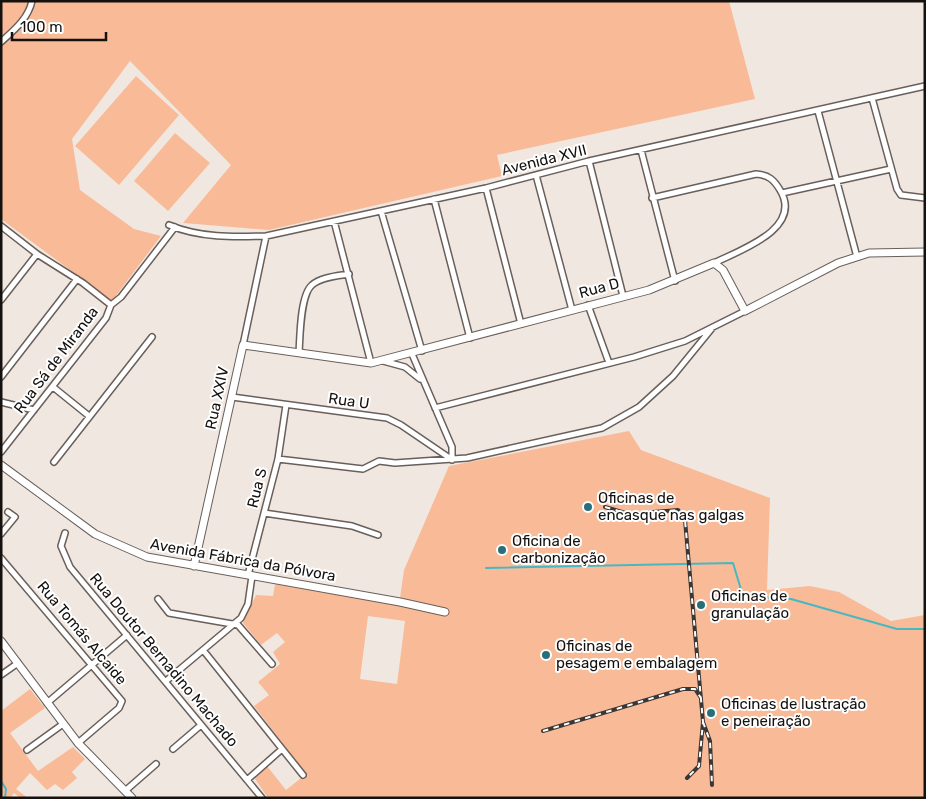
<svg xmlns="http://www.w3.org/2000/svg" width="926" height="799" viewBox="0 0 926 799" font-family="Rubik,sans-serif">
<rect width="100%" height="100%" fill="#f1e7e1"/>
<!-- green -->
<path fill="#f9bb97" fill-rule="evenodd" d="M 1,1 L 729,1 L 755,99 L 497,155 L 502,176 L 269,230 L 183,223 L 231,165 L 130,61 L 72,139 L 80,190 L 134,229 L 161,236 L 112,301 L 1,219 Z
M 136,76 L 179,115 L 119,185 L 75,146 Z
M 175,133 L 210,163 L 168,211 L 134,181 Z
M 629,431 L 641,450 L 770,498 L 767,590 L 810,586 L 839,592 L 891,621 L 925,615 L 925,798 L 268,798 L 255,779 L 267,766 L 286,790 L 301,778 L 308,776 L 254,706 L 269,695 L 258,682 L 280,664 L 273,652 L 285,642 L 277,633 L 261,645 L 243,623 L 256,595 L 273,596 L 275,584 L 399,605 L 404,570 L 449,466 ZM 368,616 L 405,621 L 397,684 L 360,679 Z
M 30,689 L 45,708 L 10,733 L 38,771 L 73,747 L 85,759 L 72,772 L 77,778 L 63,790 L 55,784 L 47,790 L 30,773 L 16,789 L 28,798 L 20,798 L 14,793 L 10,798 L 1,798 L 1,711 Z"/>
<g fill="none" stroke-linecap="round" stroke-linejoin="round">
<!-- stream -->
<path stroke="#48b7c4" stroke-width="2" d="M 486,568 L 733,563 L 743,596 L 791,599 L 897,629 L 925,629
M 1,781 L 6,789 L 5,798"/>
<defs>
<path id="street" d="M 1,42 C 14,30 28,19 32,1
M 872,98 L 897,189 L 901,195 L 925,198
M 818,111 L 857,257
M 641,150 L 675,281
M 589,161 L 623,296
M 536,175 L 572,310
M 486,188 L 521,324
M 782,193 L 891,169
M 652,198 L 756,174 C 769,175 774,180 780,190 C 804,229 738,251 714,263
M 434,199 L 470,338
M 381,211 L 422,351
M 334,221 L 371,363
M 169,225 C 200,238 233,237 266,236 L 486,188 L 589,161 L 925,86
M 1,226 L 37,254 L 83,283 L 111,305
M 1,300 L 37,254
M 588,305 L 609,363
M 243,345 L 266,236
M 299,353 C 300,338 300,295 312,285 C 321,277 338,276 349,274
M 412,354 L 452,447 L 452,460
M 383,361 L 405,367 L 420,379
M 1,377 L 77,279
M 53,387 L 89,416
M 232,397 L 387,418 L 401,425 L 451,459
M 1,402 L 34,410
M 435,408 L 634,357 L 685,341 L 745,311
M 1,452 L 106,318 L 111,305 L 121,297 L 175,227
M 278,459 L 363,469 L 379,461 L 395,463 L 467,458 L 602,428 L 639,407 L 673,376 L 713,327
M 54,462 L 152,337
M 264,513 L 352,526 L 378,535
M 65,533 L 61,546 L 70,567 L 262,798
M 1,534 L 15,517 L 8,512
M 1,558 L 122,701 L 119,708 L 78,743
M 248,575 L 278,459 L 286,405
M 158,599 L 169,613 L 238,625 L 272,664
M 203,650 L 303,775
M 1,675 L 18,663
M 166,681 L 241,618 L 248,604 L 252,576
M 47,703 L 127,635
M 173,749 L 201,725
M 27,750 L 63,724
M 247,780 L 282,749
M 125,791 L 156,764"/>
<path id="secondary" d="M 1,465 L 95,534 L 147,557 L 400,602 L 445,612
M 194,566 L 243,345 L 371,363 L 649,290 L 714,263 L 723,270 L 745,311 L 838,263 L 869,253 L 925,252
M 1,641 L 78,743 L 132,798"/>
</defs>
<!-- street casing -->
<use href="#street" stroke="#685f5a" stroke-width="8"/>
<!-- secondary casing -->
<use href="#secondary" stroke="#685f5a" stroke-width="9"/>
<!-- street -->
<use href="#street" stroke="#fff" stroke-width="5"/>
<!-- secondary -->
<use href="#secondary" stroke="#fff" stroke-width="7"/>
<defs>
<path id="rail" d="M 605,507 L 629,514 L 678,510 L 685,520 L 703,722 L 699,766 L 687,778
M 703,722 L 710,741 L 712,785
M 543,731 L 683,689 L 695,689 L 701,698"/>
</defs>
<!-- rail casing -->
<use href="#rail" stroke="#3b3734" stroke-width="4"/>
<!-- rail -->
<use href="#rail" stroke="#fff" stroke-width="2" stroke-dasharray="5.5" stroke-linecap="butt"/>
</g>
<!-- markers -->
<g fill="#277079" stroke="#fff" stroke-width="2">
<circle cx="588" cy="507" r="5"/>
<circle cx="502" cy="550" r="5"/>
<circle cx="701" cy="605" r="5"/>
<circle cx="546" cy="655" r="5"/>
<circle cx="711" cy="713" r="5"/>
</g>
<g text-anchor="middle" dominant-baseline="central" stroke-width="4" stroke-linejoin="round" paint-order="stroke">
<!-- street labels -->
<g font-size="15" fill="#14110f" stroke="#fff">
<text transform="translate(544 160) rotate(-14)">Avenida XVII</text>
<text transform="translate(599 288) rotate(-15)">Rua D</text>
<text transform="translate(56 360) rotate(-53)">Rua Sá de Miranda</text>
<text transform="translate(217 398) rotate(-78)">Rua XXIV</text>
<text transform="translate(349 401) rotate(8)">Rua U</text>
<text transform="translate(257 488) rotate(-76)">Rua S</text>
<text transform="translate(243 560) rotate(10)">Avenida Fábrica da Pólvora</text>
<text transform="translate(82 633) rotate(50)">Rua Tomás Alcaide</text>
<text transform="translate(164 660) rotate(50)">Rua Doutor Bernadino Machado</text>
</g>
<!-- poi labels -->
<g font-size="15" fill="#14110f" stroke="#fff" text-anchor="start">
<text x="598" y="498">Oficinas de<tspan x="598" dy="17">encasque nas galgas</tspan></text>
<text x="512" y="541">Oficina de<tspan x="512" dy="17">carbonização</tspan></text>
<text x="711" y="596">Oficinas de<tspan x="711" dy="17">granulação</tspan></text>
<text x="556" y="646">Oficinas de<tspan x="556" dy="17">pesagem e embalagem</tspan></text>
<text x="721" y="704">Oficinas de lustração<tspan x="721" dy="17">e peneiração</tspan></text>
</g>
</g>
<!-- border -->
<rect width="926" height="799" fill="none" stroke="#14110f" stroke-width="5"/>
<!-- scale -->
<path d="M12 32v8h94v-8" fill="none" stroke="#14110f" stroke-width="2.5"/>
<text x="20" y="32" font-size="15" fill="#14110f" stroke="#ffffff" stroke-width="4" paint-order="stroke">100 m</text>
</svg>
